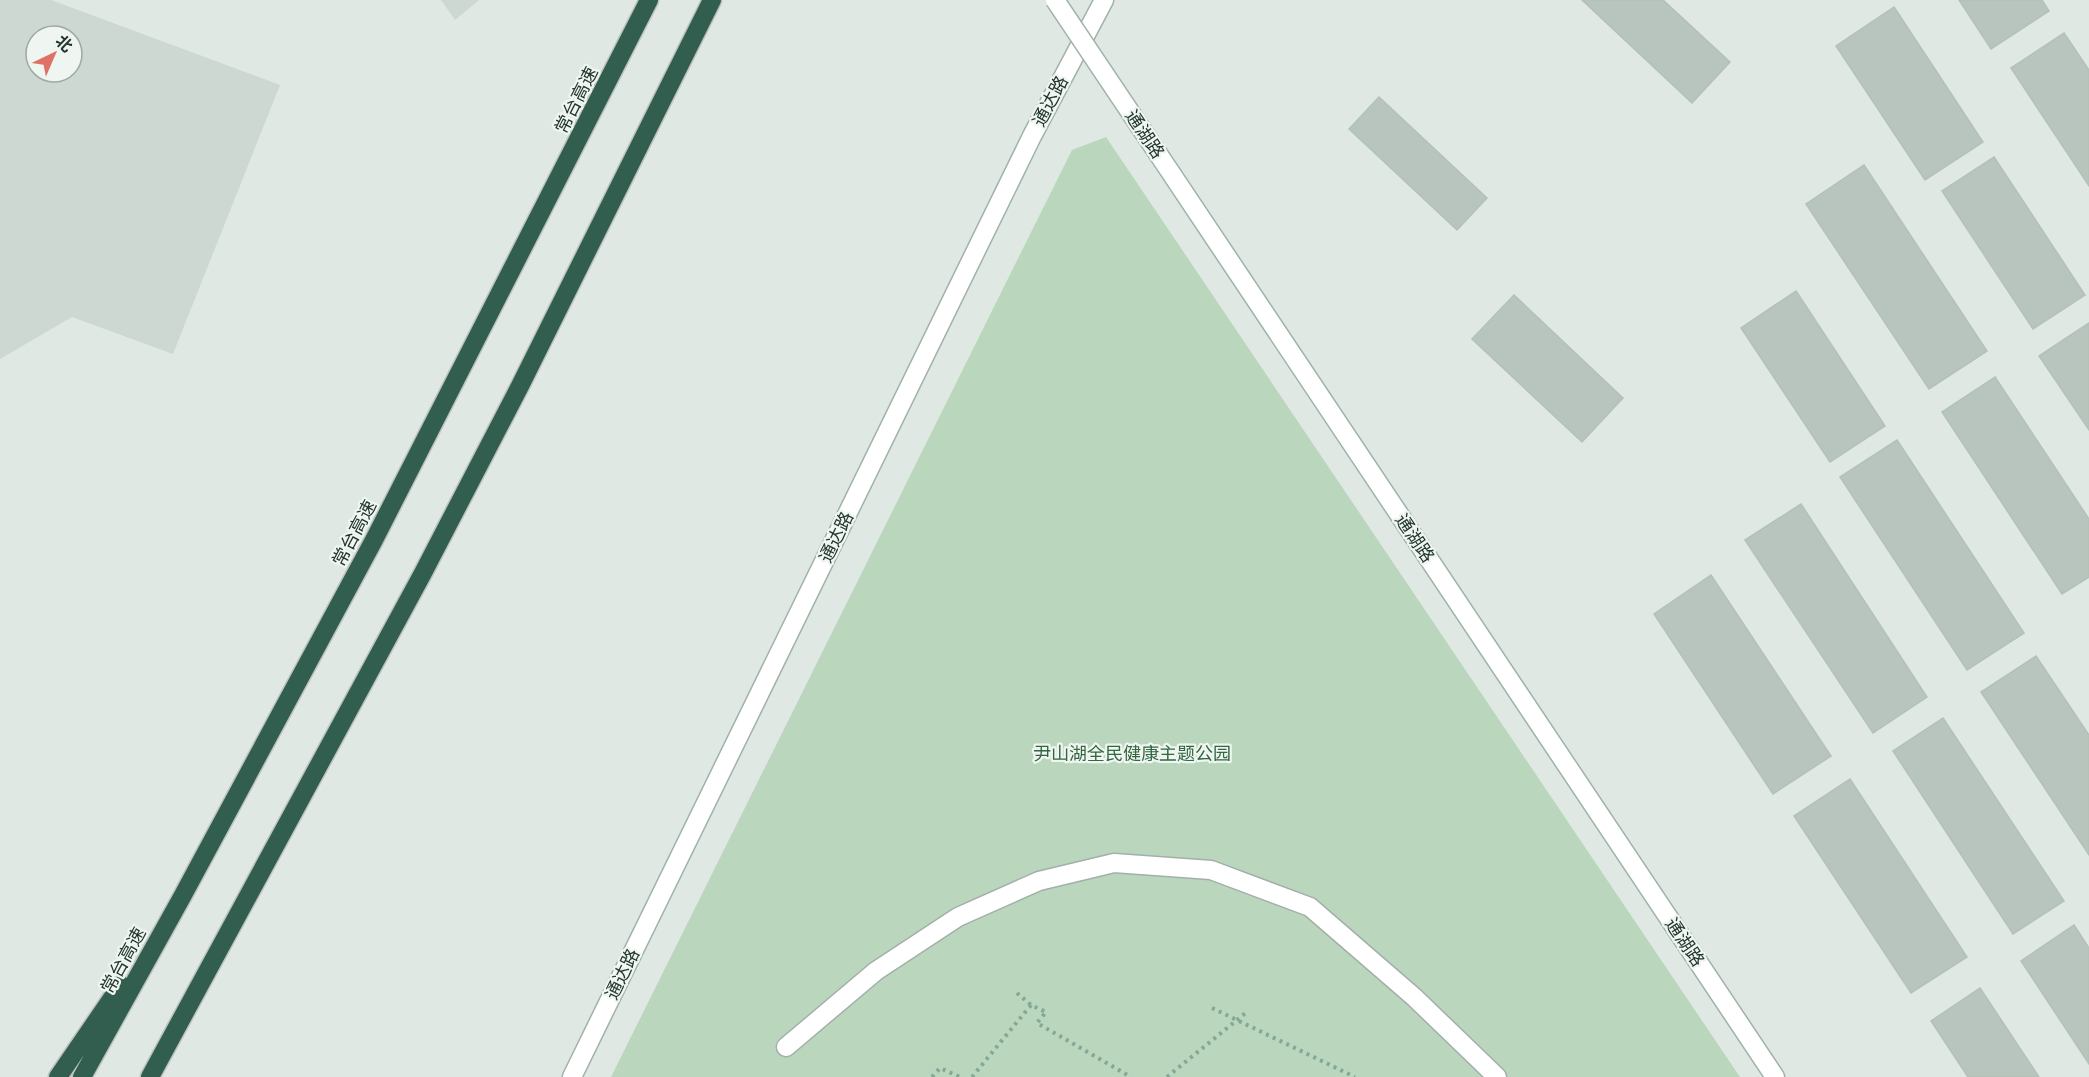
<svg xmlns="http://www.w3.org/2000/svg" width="2089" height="1077" viewBox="0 0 2089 1077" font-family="'Roboto Condensed','Noto Sans SC',sans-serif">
<rect width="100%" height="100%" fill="#dfe8e3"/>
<!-- built -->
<path fill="#cdd8d2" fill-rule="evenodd" d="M 0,0 L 51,0 L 280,85 L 173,354 L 72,317 L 0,359 ZM 36,36 L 72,36 L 72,72 L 36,72 Z
M 441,0 L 479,0 L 455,20 Z"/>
<!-- green -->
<path fill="#bad7be" d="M 1106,137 L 1740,1077 L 611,1077 L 1072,150 Z"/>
<!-- building -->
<path fill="#b8c5be" stroke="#b2c1b9" stroke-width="1.5" d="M 1582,0 L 1663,0 L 1730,62 L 1692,103 Z
M 1959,0 L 2042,0 L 2049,11 L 1991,49 Z
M 1894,7 L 1983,142 L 1925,180 L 1836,46 Z
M 2064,33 L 2089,70 L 2089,186 L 2011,68 Z
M 1379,97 L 1487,198 L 1457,230 L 1349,129 Z
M 1994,157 L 2085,295 L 2033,329 L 1942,191 Z
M 1864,165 L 1987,351 L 1929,389 L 1806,204 Z
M 1796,291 L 1885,426 L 1830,462 L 1741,328 Z
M 1514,295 L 1623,398 L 1582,442 L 1472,339 Z
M 2089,323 L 2089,430 L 2039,356 Z
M 1995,377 L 2089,519 L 2089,577 L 2062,594 L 1942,412 Z
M 1897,440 L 2024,633 L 1967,670 L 1840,477 Z
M 1801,504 L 1927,697 L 1873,733 L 1745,540 Z
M 1711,575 L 1831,756 L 1773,794 L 1654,614 Z
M 2036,656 L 2089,735 L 2089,855 L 1981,692 Z
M 1943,718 L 2064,901 L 2013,934 L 1893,751 Z
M 1850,779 L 1967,957 L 1911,993 L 1794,816 Z
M 2074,925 L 2089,948 L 2089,1064 L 2021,961 Z
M 1980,988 L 2039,1077 L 1968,1077 L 1931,1021 Z"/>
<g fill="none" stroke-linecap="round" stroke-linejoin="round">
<defs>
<path id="lane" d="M 786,1047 L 876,971 L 958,917 L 1039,881 L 1114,863 L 1211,870 L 1310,907 L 1414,997 L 1497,1077"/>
<path id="secondary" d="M 1173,176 L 1775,1077
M 572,1077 L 1032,136 L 1104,0"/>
<path id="highway" d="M 58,1077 L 121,985
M 82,1077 L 182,897 L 374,540 L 649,0
M 150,1077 L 423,573 L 520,386 L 712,0"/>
</defs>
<!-- lane casing -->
<use href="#lane" stroke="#a3afa9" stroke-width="21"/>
<!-- secondary casing -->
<use href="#secondary" stroke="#a0b2a9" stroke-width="21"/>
<!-- highway casing -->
<use href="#highway" stroke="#bdc3c0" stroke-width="21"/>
<!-- path -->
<path stroke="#83a897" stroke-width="4" stroke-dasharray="3 4.5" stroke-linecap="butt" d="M 1017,993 L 1031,1005 L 1046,1012 L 1037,1023 L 1131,1077
M 1212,1008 L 1355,1077
M 932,1077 L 940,1068 L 960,1077
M 972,1077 L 1031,1005
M 1167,1077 L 1248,1011"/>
<!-- lane -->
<use href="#lane" stroke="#fff" stroke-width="18"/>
<!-- secondary -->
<use href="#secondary" stroke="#fff" stroke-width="18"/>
<!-- highway -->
<use href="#highway" stroke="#325e4f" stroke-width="18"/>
<defs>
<path id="secondary-bridge" d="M 1055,0 L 1173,176"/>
</defs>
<!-- secondary-bridge casing -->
<use href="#secondary-bridge" stroke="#a0b2a9" stroke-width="21" stroke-linecap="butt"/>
<!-- secondary-bridge -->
<use href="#secondary-bridge" stroke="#fff" stroke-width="18"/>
</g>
<g text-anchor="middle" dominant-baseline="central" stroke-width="4.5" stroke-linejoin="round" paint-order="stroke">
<!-- street labels -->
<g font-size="18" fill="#22362e" stroke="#eff5f1">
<text transform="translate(576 100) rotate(-63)">常台高速</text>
<text transform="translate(1050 101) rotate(-62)">通达路</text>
<text transform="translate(1145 134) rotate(56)">通湖路</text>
<text transform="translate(354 533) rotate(-62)">常台高速</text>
<text transform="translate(836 537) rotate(-64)">通达路</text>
<text transform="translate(1415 538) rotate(56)">通湖路</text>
<text transform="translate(1685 942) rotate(56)">通湖路</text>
<text transform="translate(123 960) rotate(-61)">常台高速</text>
<text transform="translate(622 974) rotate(-64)">通达路</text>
</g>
<!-- park labels -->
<g font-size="18" fill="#32673f" stroke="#eff5f1">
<text x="1132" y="753">尹山湖全民健康主题公园</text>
</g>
</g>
<!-- north arrow -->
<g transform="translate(54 54) rotate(44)"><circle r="28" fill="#eff5f1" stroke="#9da9a3" stroke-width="1.5"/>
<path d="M0-4.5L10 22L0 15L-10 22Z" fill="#df7266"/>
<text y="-9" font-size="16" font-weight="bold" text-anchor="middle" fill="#22362e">北</text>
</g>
</svg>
